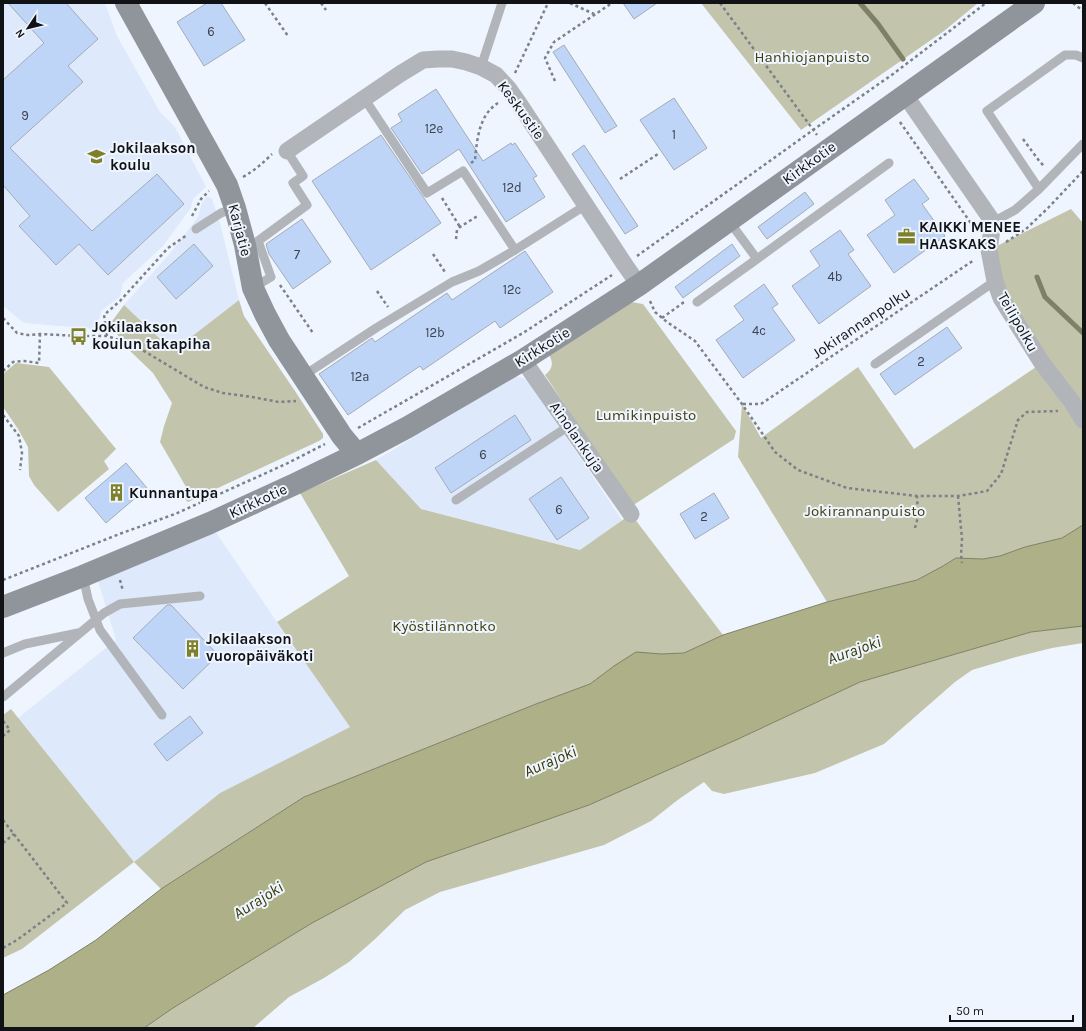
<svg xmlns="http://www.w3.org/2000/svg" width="1086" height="1031" viewBox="0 0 1086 1031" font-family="Karla,sans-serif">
<rect width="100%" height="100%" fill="#eff5fe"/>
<!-- built -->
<path fill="#dee9fb" d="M 3,3 L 105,3 L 117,36 L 160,112 L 175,127 L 206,187 L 193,199 L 191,208 L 162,247 L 123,283 L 120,297 L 102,310 L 96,329 L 24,323 L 3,306 Z
M 207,196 L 212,199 L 220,223 L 239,300 L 173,351 L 124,305 L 172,251 L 198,217 L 202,203 Z
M 516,376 L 528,380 L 622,520 L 581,550 L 421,509 L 376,460 Z
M 215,531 L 277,622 L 350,727 L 220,793 L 134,862 L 18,718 L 116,640 L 98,581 Z"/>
<!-- green -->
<path fill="#c3c4ac" d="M 701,3 L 978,3 L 944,31 L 801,130 Z
M 1071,209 L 1083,223 L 1083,525 L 1062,538 L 1025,547 L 1000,556 L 983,559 L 956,558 L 943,566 L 917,580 L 827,602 L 738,457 L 742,404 L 761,438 L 858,367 L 914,449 L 1042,363 L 1001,298 L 989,250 Z
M 239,300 L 244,316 L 295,391 L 323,434 L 323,438 L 319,441 L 188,502 L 182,496 L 186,487 L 160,442 L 164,426 L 172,403 L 153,373 L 126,347 L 110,324 L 124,305 L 173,351 Z
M 631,302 L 643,304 L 736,431 L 734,439 L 632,506 L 545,375 C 553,368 554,363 548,353 Z
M 16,363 L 49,367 L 116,449 L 104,461 L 109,469 L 58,512 L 34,485 L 29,476 L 28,447 L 18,429 L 3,407 L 3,374 Z
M 376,460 L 421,509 L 580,550 L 631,514 L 723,635 L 684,653 L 661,654 L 614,666 L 590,684 L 536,704 L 304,797 L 161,889 L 134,862 L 22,949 L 3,958 L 3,715 L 11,709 L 134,862 L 220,793 L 350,727 L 277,622 L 349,576 L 300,493 Z
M 1083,626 L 1083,643 L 1052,648 L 1016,657 L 972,670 L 955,682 L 884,744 L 815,773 L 724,794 L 712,791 L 704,782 L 679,799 L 651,821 L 604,845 L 440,892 L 405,910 L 374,940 L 349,962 L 324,978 L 289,997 L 253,1028 L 144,1028 L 173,1008 L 312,923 L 426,862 L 589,805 L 736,740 L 860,682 L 1031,632 Z"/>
<!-- water -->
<path fill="#aeb088" stroke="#7f8166" d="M 1083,525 L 1083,626 L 1031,632 L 860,682 L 736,740 L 589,805 L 426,862 L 312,923 L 173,1008 L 144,1028 L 3,1028 L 3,995 L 49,970 L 96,940 L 161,889 L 304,797 L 536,704 L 590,684 L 614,666 L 636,652 L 661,654 L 684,653 L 723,635 L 827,602 L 917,580 L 943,566 L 956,558 L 983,559 L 1000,556 L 1025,547 L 1062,538 Z"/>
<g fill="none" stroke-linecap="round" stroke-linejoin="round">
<!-- stream -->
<path stroke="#7f8166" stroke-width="5" d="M 860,3 L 878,24 L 903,59
M 1037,277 L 1045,297 L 1083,333"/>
</g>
<!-- building -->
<path fill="#bfd5f8" stroke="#a4abb6" d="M 8,3 L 66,3 L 98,39 L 68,66 L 83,82 L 10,148 L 92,231 L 157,174 L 184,204 L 108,275 L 79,244 L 56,265 L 19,226 L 30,216 L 3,185 L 3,80 L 44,43 Z
M 207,3 L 221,3 L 245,40 L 204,66 L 177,22 Z
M 623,3 L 657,3 L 634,19 Z
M 564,45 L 617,126 L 605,133 L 553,52 Z
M 436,89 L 483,161 L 511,143 L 512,145 L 515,143 L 537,176 L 533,178 L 545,197 L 506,222 L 459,149 L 422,174 L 391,128 L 402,121 L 398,114 Z
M 674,98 L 707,148 L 674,170 L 640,120 Z
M 381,135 L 441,223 L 371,270 L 312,181 Z
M 584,145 L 638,226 L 625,234 L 572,154 Z
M 914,179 L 929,199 L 922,204 L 945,236 L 894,273 L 867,235 L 895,215 L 885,200 Z
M 805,192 L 814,204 L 767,239 L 758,227 Z
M 302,219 L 331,262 L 293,289 L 269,254 L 266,244 Z
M 840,230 L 854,250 L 848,254 L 871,286 L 819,324 L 792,286 L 820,266 L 810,251 Z
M 194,244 L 213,266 L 176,299 L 157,277 Z
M 732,244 L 740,256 L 683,298 L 675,287 Z
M 525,251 L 553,292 L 500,328 L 495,321 L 423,370 L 420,366 L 348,415 L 319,374 L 372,338 L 375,342 L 447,293 L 452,300 Z
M 764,284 L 778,304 L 772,308 L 795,340 L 743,378 L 716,340 L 744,320 L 734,306 Z
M 947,327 L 962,348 L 895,395 L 880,374 Z
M 515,415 L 531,440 L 451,493 L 435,468 Z
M 126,463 L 147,488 L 106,523 L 85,498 Z
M 561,477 L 589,518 L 557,540 L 529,499 Z
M 714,493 L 729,518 L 695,539 L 680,514 Z
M 167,605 L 171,605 L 218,655 L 183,689 L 133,638 Z
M 190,716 L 203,733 L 167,761 L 154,744 Z"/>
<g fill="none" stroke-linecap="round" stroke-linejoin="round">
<!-- path -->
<path stroke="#7c8087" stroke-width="2.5" stroke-dasharray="3 3" stroke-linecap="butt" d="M 265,3 L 288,36
M 321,3 L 326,10
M 570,3 L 594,14
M 720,3 L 817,135
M 1073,3 L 1083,11
M 515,73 L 548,3
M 555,81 L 545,58 L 554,42 L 612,3
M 900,122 L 975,229
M 1023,139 L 1040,162 L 1045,167
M 471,163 L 475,160 C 477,139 479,115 498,103
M 243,177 C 255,170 263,163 272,154
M 620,179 L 658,154
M 442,198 L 460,227
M 192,216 L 201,199 L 209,191
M 456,239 L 457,230 L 460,227 L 479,215
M 1006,242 L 1026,229 L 1048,208 L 1083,171
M 433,254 L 445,272
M 637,256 L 813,130 L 893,74 L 947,33 L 986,3
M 280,285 L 313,333
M 377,291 L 388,307
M 650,301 L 655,312 L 667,322 L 695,341 L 742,404 L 775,452 L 798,470 L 847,488 L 917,496 L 958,496 L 987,491 L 1001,474 L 1018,420 L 1027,412 L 1058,411
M 3,318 L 17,333 L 28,335 L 40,334 L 79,336 L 107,336 L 134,345 L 204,387 L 223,393 L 252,397 L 279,402 L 296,401
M 662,318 L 684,302
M 107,336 L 104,315 L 120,301 L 168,248 L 187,235
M 3,371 L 13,362 L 24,361 L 39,363 L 40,334
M 743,404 L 761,404 L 974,260
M 3,415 L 19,436 L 22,453 L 20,470
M 358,428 L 523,333 L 612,275
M 958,496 L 962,539 L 961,554 L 962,563
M 915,528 L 918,517 L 917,496
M 3,580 L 122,533 L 175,514 L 286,464 L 325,444
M 120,580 L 123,591
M 3,721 L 10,730 L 3,736
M 3,820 L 67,903 L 17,940 L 3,948
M 3,843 L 14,834"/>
<!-- lane -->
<path stroke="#b1b4b9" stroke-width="9" d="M 481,67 L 502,3
M 364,98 L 427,193 L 463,171 L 515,250
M 1039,189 L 987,111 L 1065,55 L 1076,55 L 1083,58
M 729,221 L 757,259 L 889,163
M 993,222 L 1015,210 L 1039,189 L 1083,144
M 196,229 L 221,213 L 235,208
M 253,288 L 271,277 L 258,241 L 307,205 L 293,183 L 303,176 L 287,151
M 697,302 L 757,259
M 875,364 L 995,281
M 303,376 L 376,328 L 452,282 L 479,271 L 515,250 L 586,205
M 456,500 L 569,426
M 83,576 L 88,599 L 100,630 L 162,715
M 3,653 L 25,644 L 78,633
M 3,697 L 104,613 L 120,604 L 200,596"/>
<!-- street -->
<path stroke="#b1b4b9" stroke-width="17" d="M 905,95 L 993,222 L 989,250 L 995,281 L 1001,298 L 1042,363 L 1072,402 L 1083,420
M 287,151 L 400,74 L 423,60 L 438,59 L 452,59 L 466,62 L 481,67 L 496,75 L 508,88 L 520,105 L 625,265 L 639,285
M 523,360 L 631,514"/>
<!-- secondary -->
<path stroke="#90959c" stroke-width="22" d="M 126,3 L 211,156 L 227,185 L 235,208 L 245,245 L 253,288 L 265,314 L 279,340 L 342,436 L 357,454
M 3,607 L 83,576 L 210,523 L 295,484 L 357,454 L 408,427 L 523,360 L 639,285 L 1034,3"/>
</g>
<!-- icons -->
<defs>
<symbol id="school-bare" viewBox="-9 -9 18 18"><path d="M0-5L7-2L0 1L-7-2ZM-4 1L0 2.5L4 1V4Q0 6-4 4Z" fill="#7f812a" stroke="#eff5fe" stroke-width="2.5" paint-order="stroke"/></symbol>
<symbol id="office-bare" viewBox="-9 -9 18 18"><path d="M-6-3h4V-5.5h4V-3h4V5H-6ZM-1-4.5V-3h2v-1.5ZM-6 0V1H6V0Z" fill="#7f812a" stroke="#eff5fe" stroke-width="2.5" paint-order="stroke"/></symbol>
<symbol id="bus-bare" viewBox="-9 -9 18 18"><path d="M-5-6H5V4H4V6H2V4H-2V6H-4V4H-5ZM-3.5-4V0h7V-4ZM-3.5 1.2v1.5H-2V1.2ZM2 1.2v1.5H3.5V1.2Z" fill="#7f812a" stroke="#eff5fe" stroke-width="2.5" paint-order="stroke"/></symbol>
<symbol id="building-bare" viewBox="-9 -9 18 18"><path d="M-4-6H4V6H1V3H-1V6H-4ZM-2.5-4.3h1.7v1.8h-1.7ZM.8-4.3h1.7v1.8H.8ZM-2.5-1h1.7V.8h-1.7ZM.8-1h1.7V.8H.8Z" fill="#7f812a" stroke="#eff5fe" stroke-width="2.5" paint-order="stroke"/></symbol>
</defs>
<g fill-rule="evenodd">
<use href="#school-bare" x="84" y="144" width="25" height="25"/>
<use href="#office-bare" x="894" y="224" width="25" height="25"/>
<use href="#bus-bare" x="66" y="324" width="25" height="25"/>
<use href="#building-bare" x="104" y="480" width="25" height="25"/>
<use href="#building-bare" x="180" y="636" width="25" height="25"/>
</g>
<g text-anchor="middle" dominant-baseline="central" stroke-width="4" stroke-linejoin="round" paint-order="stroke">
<!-- number labels -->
<g font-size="13" fill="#3c434e">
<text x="211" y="31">6</text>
<text x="25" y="115">9</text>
<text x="434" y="128">12e</text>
<text x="674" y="134">1</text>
<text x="512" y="187">12d</text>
<text x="297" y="254">7</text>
<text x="835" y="276">4b</text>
<text x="512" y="289">12c</text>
<text x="759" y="330">4c</text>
<text x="435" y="332">12b</text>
<text x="921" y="361">2</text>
<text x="360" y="376">12a</text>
<text x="483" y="454">6</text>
<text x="559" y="509">6</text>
<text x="704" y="516">2</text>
</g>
<!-- park labels -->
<g font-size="15" fill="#3d3e0d" stroke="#eff5fe">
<text x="812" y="57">Hanhiojanpuisto</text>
<text x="646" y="415">Lumikinpuisto</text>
<text x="865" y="511">Jokirannanpuisto</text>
<text x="444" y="626">Kyöstilännotko</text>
</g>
<!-- street labels -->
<g font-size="15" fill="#101216" stroke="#eff5fe">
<text transform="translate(521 110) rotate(54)">Keskustie</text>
<text transform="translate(809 163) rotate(-36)">Kirkkotie</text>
<text transform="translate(240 230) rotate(75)">Karjatie</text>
<text transform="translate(1018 322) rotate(60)">Teilipolku</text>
<text transform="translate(861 323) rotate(-34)">Jokirannanpolku</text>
<text transform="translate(542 347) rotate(-32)">Kirkkotie</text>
<text transform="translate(577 437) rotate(55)">Ainolankuja</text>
<text transform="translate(258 501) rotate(-25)">Kirkkotie</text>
</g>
<!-- poi labels -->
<g font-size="15" font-weight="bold" fill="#101216" stroke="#eff5fe" text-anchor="start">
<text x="110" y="148">Jokilaakson<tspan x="110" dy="17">koulu</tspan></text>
<text x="919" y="227">KAIKKI MENEE<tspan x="919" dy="17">HAASKAKS</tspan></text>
<text x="92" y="327">Jokilaakson<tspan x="92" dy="17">koulun takapiha</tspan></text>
<text x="129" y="493">Kunnantupa</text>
<text x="206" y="639">Jokilaakson<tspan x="206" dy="17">vuoropäiväkoti</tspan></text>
</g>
<!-- water labels -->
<g font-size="16" font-style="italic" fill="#383906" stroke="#eff5fe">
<text transform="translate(854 650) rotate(-19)">Aurajoki</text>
<text transform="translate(550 761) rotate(-23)">Aurajoki</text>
<text transform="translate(258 900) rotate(-32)">Aurajoki</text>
</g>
</g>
<!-- border -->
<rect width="1086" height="1031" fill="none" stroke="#101216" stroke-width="8"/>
<!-- north arrow -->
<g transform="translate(28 28) rotate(235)" stroke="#eff5fe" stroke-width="3" paint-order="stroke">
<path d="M0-3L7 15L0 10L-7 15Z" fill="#101216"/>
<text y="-6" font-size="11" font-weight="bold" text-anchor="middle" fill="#101216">N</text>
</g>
<!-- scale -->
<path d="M950 1015v6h123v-6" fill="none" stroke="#101216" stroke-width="2"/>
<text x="956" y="1015" font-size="12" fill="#101216" stroke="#eff5fe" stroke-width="3" paint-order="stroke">50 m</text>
</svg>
